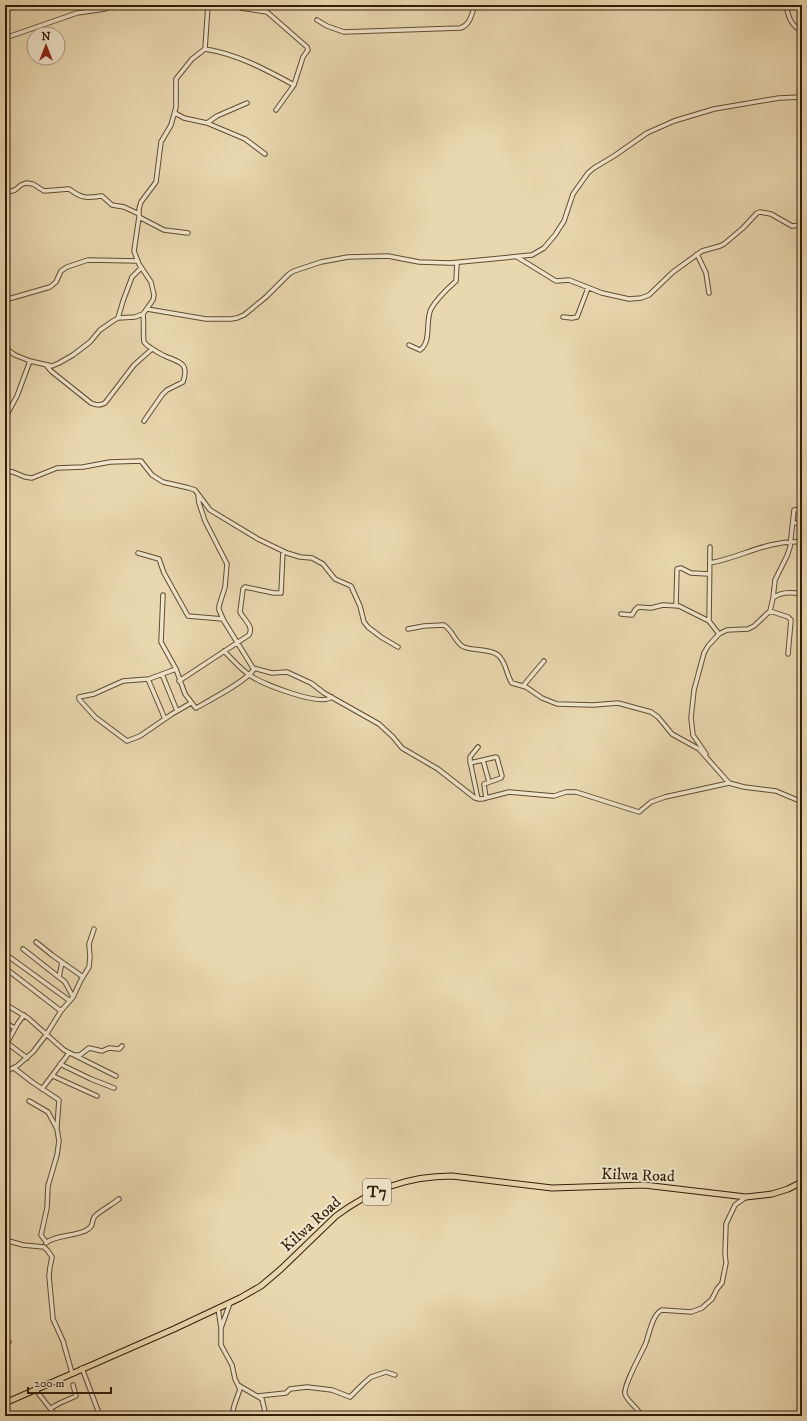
<svg xmlns="http://www.w3.org/2000/svg" width="807" height="1421" viewBox="0 0 807 1421" font-family="'IM FELL DW Pica',serif">
<rect width="100%" height="100%" fill="#e9d7af"/>
<filter id="stains"><feTurbulence type="fractalNoise" baseFrequency=".005" numOctaves="4"/><feColorMatrix values="0 0 0 0 .2 0 0 0 0 .09 0 0 0 0 .02 0 0 0 .5 -.17"/></filter>
<radialGradient id="worn" r=".72"><stop offset=".6" stop-color="#630" stop-opacity="0"/><stop offset="1" stop-color="#630" stop-opacity=".3"/></radialGradient>
<g fill="none" stroke-linecap="round" stroke-linejoin="round">
<defs>
<path id="minor" d="M 237,5 L 241,8 L 267,12 L 307,47 L 308,50 L 303,57 L 294,85 L 276,110
M 786,5 C 788,16 791,26 802,31
M 317,20 L 327,26 L 344,32 L 460,28 C 469,26 473,14 474,5
M 5,38 L 77,13 L 105,9 L 117,5
M 205,49 C 237,54 265,69 294,85
M 175,113 L 184,118 L 207,123 L 217,116 L 247,103
M 207,123 L 245,139 L 265,154
M 5,193 L 15,190 L 21,185 L 26,183 L 33,184 L 44,191 L 69,189 C 83,199 86,198 102,196 L 112,205 L 124,207 L 139,214
M 139,217 L 164,230 L 188,233
M 697,254 L 706,273 L 709,293
M 517,257 L 556,281 L 569,280 L 602,293 L 629,299 L 641,298 L 649,295 L 673,272 L 702,251 L 720,246 L 724,244 L 743,228 L 757,213 L 760,212 L 771,214 L 792,226 L 802,225
M 5,300 L 50,287 L 56,282 L 61,271 L 67,267 L 88,260 L 138,261
M 147,309 L 206,319 L 231,319 L 237,318 L 244,315 L 266,297 L 289,274 L 294,271 L 321,262 L 348,257 L 388,256 L 419,262 L 450,263 L 532,255 L 544,248 L 555,235 L 564,221 L 573,194 L 588,173 L 594,168 L 614,156 L 647,133 L 674,121 L 714,109 L 779,98 L 802,97
M 143,314 C 144,321 143,339 144,342 C 146,345 149,347 151,348 C 156,351 160,354 165,356 C 178,362 190,362 183,382 L 167,390 L 162,395 L 144,421
M 563,317 L 572,318 L 577,317 L 588,288
M 118,318 L 123,301 L 132,277 L 141,268
M 409,345 L 420,350 C 432,342 425,320 431,309 C 437,298 447,289 456,281 L 457,263
M 5,348 L 15,355 L 30,361 L 52,366 L 59,363 L 73,355 L 90,342 L 100,330 L 113,321 L 118,318 L 135,317 L 143,314 L 153,300 L 154,295 L 151,282 L 139,264 L 134,251 L 139,217 L 139,209 L 141,202 L 156,182 L 161,142 L 171,125 L 176,107 L 176,79 L 192,59 L 205,49 L 208,5
M 46,365 L 51,371 L 91,403 C 96,405 99,406 105,403 L 134,365 L 152,349
M 5,418 L 17,396 L 30,361
M 5,471 L 13,472 L 25,477 L 32,478 L 57,468 L 83,467 L 110,462 L 141,461 L 152,475 L 163,482 L 189,488 L 195,490 L 210,510 L 258,539 L 287,553 L 300,557 L 312,558 L 323,564 L 335,579 L 351,586 L 360,606 L 364,622 L 368,627 L 381,637 L 398,647
M 198,495 L 199,503 L 205,521 L 227,564 L 225,587 L 219,606 L 219,610 L 224,621 L 253,668 L 272,673 L 287,672 L 311,683 L 324,693 L 379,724 L 393,737 L 402,748 L 438,769 L 475,798 L 482,799 L 509,792 L 554,796 L 566,792 L 576,792 L 639,812 L 651,802 L 665,797 L 729,783 L 744,787 L 776,791 L 802,802
M 793,523 L 802,523
M 138,553 L 159,559 L 164,573 L 188,616 L 223,619
M 710,563 C 743,557 766,540 802,542
M 163,595 L 161,642 L 176,669 L 185,694 L 195,707 L 196,708 C 210,700 247,681 254,669
M 773,598 C 781,591 792,592 802,594
M 676,606 L 677,569 L 681,568 L 691,573 L 709,574
M 770,611 L 788,617 L 791,620 L 788,654
M 621,614 L 632,615 L 635,610 L 638,607 L 651,608 L 663,605 L 679,606 L 709,621 L 719,634
M 709,621 L 710,547
M 408,629 L 424,626 L 444,625 C 453,631 454,640 462,646 C 468,651 489,648 498,655 C 507,663 506,675 512,683 L 526,687 L 542,698 L 557,704 L 593,705 L 618,703 L 651,712 L 658,717 L 672,734 L 699,749 L 729,783
M 224,651 C 233,660 241,670 251,676 C 263,684 320,707 332,697
M 176,669 L 149,679 L 123,681 L 94,694 L 79,697 L 79,699 L 95,717 L 127,741 L 140,736 L 172,714 L 191,703
M 162,674 L 177,711
M 148,679 L 165,719
M 179,681 L 249,635 C 254,626 244,620 240,612 L 243,589 L 245,587 L 274,593 L 281,593 L 283,551
M 523,686 L 544,661
M 478,747 L 470,757 L 470,761 L 478,799
M 706,754 L 693,735 L 691,718 L 694,690 L 704,653 L 708,646 L 719,634 L 727,630 L 748,629 L 754,626 L 770,611 L 773,598 L 775,580 L 787,556 L 790,547 L 794,510 L 802,509
M 483,760 L 489,782
M 470,763 L 496,757 L 497,758 L 502,776 L 501,778 L 484,784 L 486,798
M 36,942 L 52,955 L 83,977
M 23,949 L 65,982 L 73,997
M 8,956 L 70,1001
M 5,968 L 61,1011
M 59,977 L 62,962
M 5,1004 L 28,1018 L 64,1050 L 116,1076
M 5,1023 L 15,1028
M 6,1042 L 27,1058
M 7,1043 L 18,1023 L 24,1015
M 75,1055 L 80,1055 L 89,1048 L 102,1051 L 109,1048 L 119,1049 L 122,1046
M 60,1064 L 91,1079 L 114,1088
M 14,1068 L 32,1082 L 59,1100 L 57,1127
M 5,1072 L 17,1066 L 33,1052 L 46,1035 L 61,1011 L 73,997 L 81,980 L 89,967 L 90,957 L 89,944 L 94,929
M 53,1076 L 97,1096
M 42,1089 L 69,1053
M 29,1101 L 48,1112 L 57,1129 L 59,1141 L 57,1155 L 48,1186 L 47,1208 L 41,1235 L 46,1242
M 5,1240 L 23,1245 L 44,1247 L 48,1251 L 52,1257 L 50,1267 L 49,1276 L 53,1319 L 63,1341 L 72,1373
M 46,1243 C 52,1236 74,1236 85,1231 C 96,1225 90,1222 95,1216 C 102,1210 111,1205 119,1199
M 218,1308 L 221,1328 L 221,1345 L 232,1365 L 235,1379 L 240,1389 L 234,1406 L 232,1416
M 221,1328 L 230,1303
M 5,1341 L 9,1342
M 82,1368 L 100,1416
M 238,1385 L 262,1399 L 266,1416
M 35,1389 L 56,1416
M 258,1396 L 286,1393 L 290,1389 L 307,1387 L 332,1390 L 350,1397 L 364,1383 L 371,1377 L 386,1372 L 395,1375
M 51,1408 L 60,1403 L 76,1396 L 73,1385
M 641,1416 C 639,1408 628,1403 625,1394 C 623,1386 641,1354 645,1345 C 649,1336 652,1314 662,1310 L 691,1312 L 702,1308 L 712,1299 L 717,1289 L 722,1283 L 726,1263 L 725,1254 L 726,1224 L 735,1205 L 746,1197"/>
<path id="highway" d="M 5,1403 L 174,1329 L 240,1298 L 261,1286 L 281,1269 L 336,1216 C 371,1190 407,1176 452,1176 L 552,1188 L 644,1185 L 746,1197 L 772,1194 L 788,1189 L 802,1182"/>
</defs>
<!-- minor casing -->
<use href="#minor" stroke="#604c32" stroke-width="5.5"/>
<!-- highway casing -->
<use href="#highway" stroke="#321e09" stroke-width="7"/>
<!-- minor -->
<use href="#minor" stroke="#f1e5cb" stroke-width="3.5"/>
<!-- highway -->
<use href="#highway" stroke="#e9d7af" stroke-width="5"/>
</g>
<g text-anchor="middle" dominant-baseline="central" stroke-width="4" stroke-linejoin="round" paint-order="stroke">
<!-- shield labels -->
<rect fill="#f1e5cb" stroke="#6b5a43" stroke-width="1" x="363" y="1179" width="28" height="26" rx="3"/>
<g font-size="15" font-weight="bold" fill="#321e09">
<text x="377" y="1192">T7</text>
</g>
<!-- street labels -->
<g font-size="16" fill="#321e09" stroke="#f1e5cb">
<text transform="translate(638 1175) rotate(2)">Kilwa Road</text>
<text transform="translate(311 1224) rotate(-42)">Kilwa Road</text>
</g>
</g>
<!-- margin -->
<rect width="807" height="1421" fill="none" stroke="#e9d7af" stroke-width="20"/>
<rect x="6" y="6" width="795" height="1409" fill="none" stroke="#321e09" stroke-width="2"/>
<rect x="10" y="10" width="787" height="1401" fill="none" stroke="#321e09"/>
<!-- north arrow -->
<g transform="translate(46 46)"><circle r="19" fill="#f1e5cb" stroke="#a5957d"/>
<path d="M0-3L7 15L0 10L-7 15Z" fill="#8f2418"/>
<text y="-6" font-size="11" font-weight="bold" text-anchor="middle" fill="#321e09">N</text>
</g>
<!-- scale -->
<path d="M28 1387v6h83v-6" fill="none" stroke="#321e09" stroke-width="2"/>
<text x="34" y="1387" font-size="12" fill="#321e09" stroke="#f1e5cb" stroke-width="3" paint-order="stroke">200 m</text>
<rect width="100%" height="100%" filter="url(#stains)"/>
<rect width="100%" height="100%" fill="url(#worn)"/>
</svg>
